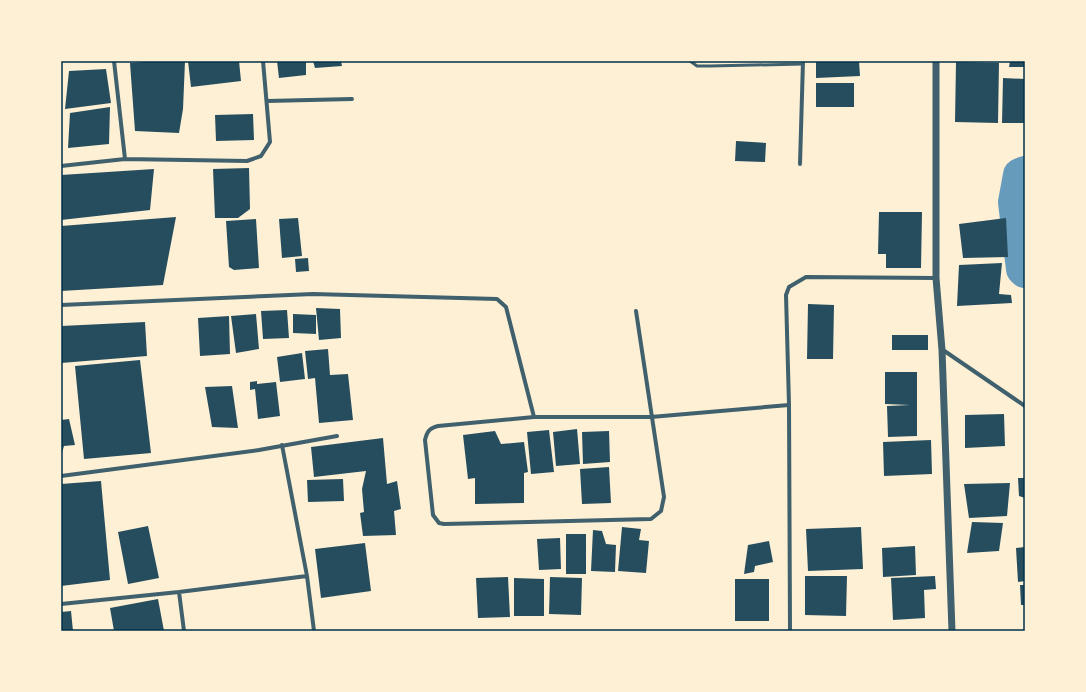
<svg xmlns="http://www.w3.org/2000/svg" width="1086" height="692" viewBox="0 0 1086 692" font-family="'Crimson Pro',serif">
<rect width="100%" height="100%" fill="#fdf0d5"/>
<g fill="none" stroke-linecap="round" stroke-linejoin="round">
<!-- river -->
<path stroke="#669bbc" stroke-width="34" d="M 1025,173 L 1020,175 L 1015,202 L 1023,269 L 1025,271"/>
</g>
<!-- building -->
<path fill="#264d5e" d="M 159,61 L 185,61 L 183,109 L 179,133 L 135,131 L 130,63 Z
M 188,61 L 239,61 L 241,81 L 191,87 Z
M 277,61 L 306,61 L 306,75 L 279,78 Z
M 313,61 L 341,61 L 342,66 L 315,68 Z
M 816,61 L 859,61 L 860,76 L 816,78 Z
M 1010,61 L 1025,61 L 1025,67 L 1009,67 Z
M 956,62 L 999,63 L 998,123 L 955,122 Z
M 106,69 L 111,103 L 65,109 L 69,71 Z
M 1003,78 L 1025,79 L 1025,123 L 1002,123 Z
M 816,83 L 854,83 L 854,107 L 816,107 Z
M 110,107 L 109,144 L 68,148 L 70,113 Z
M 253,114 L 254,140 L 216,141 L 215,115 Z
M 736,141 L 766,143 L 765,162 L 735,161 Z
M 249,168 L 250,209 L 238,218 L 215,218 L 213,169 Z
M 154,169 L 150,210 L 61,220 L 61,175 Z
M 879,212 L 922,212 L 921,268 L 886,268 L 886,254 L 878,254 Z
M 176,217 L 163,285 L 61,291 L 61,226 Z
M 298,218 L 302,256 L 282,258 L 279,219 Z
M 1006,218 L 1008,257 L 963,258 L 959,224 Z
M 256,219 L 259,268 L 234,270 L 229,267 L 226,221 Z
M 308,258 L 309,271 L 296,272 L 295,259 Z
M 1002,263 L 999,294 L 1011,295 L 1012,303 L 957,306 L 959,265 Z
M 808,304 L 834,305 L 833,359 L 807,359 Z
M 316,308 L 340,309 L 341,338 L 319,340 Z
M 287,310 L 289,338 L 263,339 L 261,311 Z
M 256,314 L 259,349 L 236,353 L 231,316 Z
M 293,314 L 316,315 L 316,334 L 293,333 Z
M 229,316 L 230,354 L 200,356 L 198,318 Z
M 145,322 L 147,356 L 61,363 L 61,326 Z
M 892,335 L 928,335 L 928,350 L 892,350 Z
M 328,349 L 330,375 L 348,374 L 353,420 L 319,423 L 315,378 L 308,379 L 305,351 Z
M 302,353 L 305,379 L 280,382 L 277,357 Z
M 140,360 L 151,453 L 84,459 L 75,366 Z
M 885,372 L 917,372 L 917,436 L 888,437 L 887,406 L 910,405 L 885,404 Z
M 257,381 L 257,384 L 276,382 L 280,416 L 258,419 L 255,389 L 250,390 L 250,382 Z
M 232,386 L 238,428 L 212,427 L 205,387 Z
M 1004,414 L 1005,446 L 965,448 L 965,415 Z
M 69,419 L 75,445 L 64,446 L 61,456 L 61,420 Z
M 577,429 L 580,464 L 556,466 L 553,432 Z
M 549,430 L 554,472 L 531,474 L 527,432 Z
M 495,431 L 501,444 L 524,442 L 528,472 L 524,473 L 524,503 L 475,504 L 475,478 L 468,479 L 463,435 Z
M 609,431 L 610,462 L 583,464 L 582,432 Z
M 383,438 L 387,484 L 397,481 L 401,509 L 394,511 L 396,535 L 363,536 L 360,513 L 364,512 L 362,489 L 366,471 L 314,477 L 311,447 Z
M 931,440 L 932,474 L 884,476 L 883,442 Z
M 609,467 L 611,503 L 582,504 L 580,469 Z
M 1018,478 L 1025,478 L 1025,498 L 1019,496 Z
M 343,479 L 344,501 L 308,502 L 307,480 Z
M 101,481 L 110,580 L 61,586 L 61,484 Z
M 1010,483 L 1007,516 L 969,518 L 964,484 Z
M 972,522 L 1003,523 L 999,551 L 967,553 Z
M 148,526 L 159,578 L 128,584 L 118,532 Z
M 622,527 L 641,529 L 639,540 L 649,541 L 646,573 L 618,571 Z
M 861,527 L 863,569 L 808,571 L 806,529 Z
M 593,530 L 602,531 L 606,544 L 616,545 L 615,572 L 591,571 Z
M 566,534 L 586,534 L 586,574 L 566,574 Z
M 560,538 L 561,569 L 539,570 L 537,539 Z
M 769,541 L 773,562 L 755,566 L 754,572 L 744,574 L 748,545 Z
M 365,543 L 371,591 L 321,598 L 315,549 Z
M 915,546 L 916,575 L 883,577 L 882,548 Z
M 1025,547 L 1025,581 L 1018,582 L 1016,548 Z
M 805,576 L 847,576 L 846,616 L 805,615 Z
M 935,576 L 936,589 L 924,590 L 925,618 L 893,620 L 891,578 Z
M 508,577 L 510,617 L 478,618 L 476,578 Z
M 550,577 L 582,578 L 581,615 L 549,614 Z
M 514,578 L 544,579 L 544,616 L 514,616 Z
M 735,579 L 769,579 L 769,621 L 735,621 Z
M 1020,585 L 1025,585 L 1025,605 L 1021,605 Z
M 158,599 L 164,631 L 114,631 L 110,608 Z
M 71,611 L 73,631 L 61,631 L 61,612 Z"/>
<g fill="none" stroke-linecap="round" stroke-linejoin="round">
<!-- service -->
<path stroke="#3f606c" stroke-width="3" d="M 690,61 L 697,66 L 710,66 L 803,64"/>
<!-- minor -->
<path stroke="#3f606c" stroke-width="4" d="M 114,61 L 125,159
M 267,101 L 352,99
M 800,164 L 803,61
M 61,166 L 125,159 L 247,161 L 261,156 L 270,142 L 263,61
M 61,305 L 313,294 L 497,299 L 506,307 L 534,417
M 636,311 L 664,497 L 661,511 L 651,519 L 444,524 L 439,523 L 433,515 L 425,440 C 427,432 429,428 438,426 L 534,417 L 651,417 L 789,405
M 943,350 L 1025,406
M 282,445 L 307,576 L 314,631
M 61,476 L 259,450 L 337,436
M 179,592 L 184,631
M 61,604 L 179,592 L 307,576
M 790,631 L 789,405 L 786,295 L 789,287 L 806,277 L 936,278"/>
<!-- tertiary -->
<path stroke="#3f606c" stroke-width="7" d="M 936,61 L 936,278 L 942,350 L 952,631"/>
</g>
<!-- border -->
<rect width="1086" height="692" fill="none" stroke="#fdf0d5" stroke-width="124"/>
<rect x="62" y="62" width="962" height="568" fill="none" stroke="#003049" stroke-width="1.5"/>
</svg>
